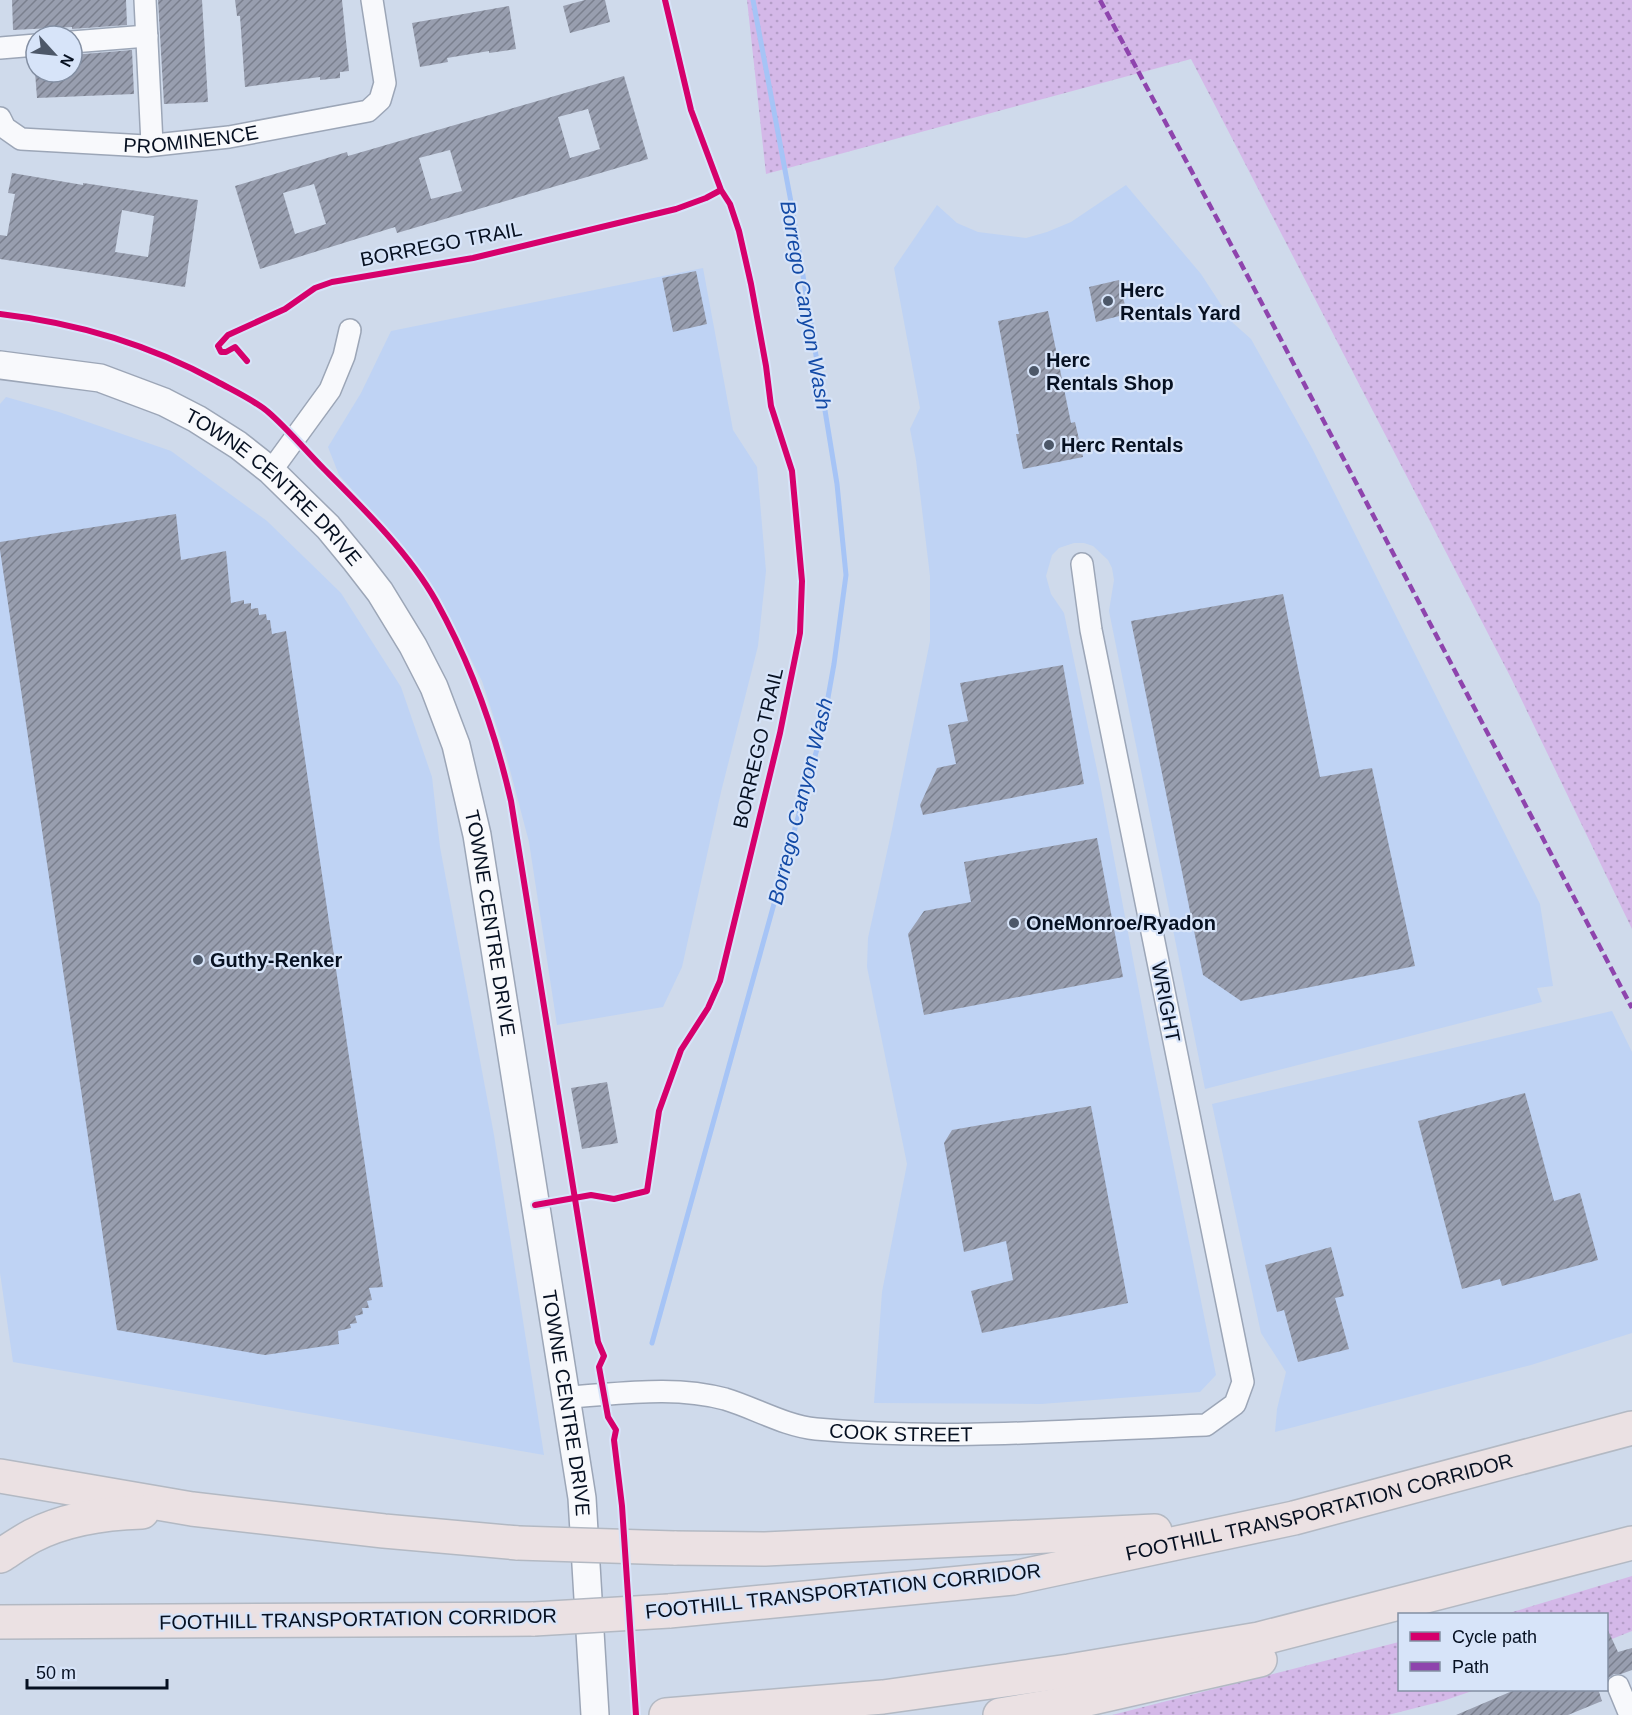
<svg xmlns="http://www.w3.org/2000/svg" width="1632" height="1715" viewBox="0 0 1632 1715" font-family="Helvetica,sans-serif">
<defs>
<pattern id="grass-dots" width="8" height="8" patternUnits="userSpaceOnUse" patternTransform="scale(1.5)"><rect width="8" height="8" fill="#d4b8e8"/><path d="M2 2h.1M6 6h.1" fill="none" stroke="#b49dc7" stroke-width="1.8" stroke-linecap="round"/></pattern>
<pattern id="building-hatch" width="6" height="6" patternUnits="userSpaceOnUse" patternTransform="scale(1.5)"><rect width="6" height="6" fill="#989eaf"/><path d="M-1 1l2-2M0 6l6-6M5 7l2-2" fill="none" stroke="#7a7f8e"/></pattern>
</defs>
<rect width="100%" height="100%" fill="#cfdaeb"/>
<!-- built -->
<path fill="#bfd3f4" d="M 1126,185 L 1201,274 L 1233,323 L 1251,339 L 1312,448 L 1540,904 L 1553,986 L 1537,988 L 1542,1002 L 1205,1089 L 1109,611 L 1114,580 L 1112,568 L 1108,560 L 1093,546 L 1084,543 L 1074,543 L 1059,548 L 1052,555 L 1046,576 L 1051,594 L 1064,613 L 1100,784 L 1150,1049 L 1216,1375 L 1200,1392 L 1041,1404 L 874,1403 L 882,1292 L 907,1164 L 867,967 L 868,938 L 892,829 L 930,641 L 930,576 L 916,460 L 910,429 L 920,408 L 894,268 L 937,205 L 957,223 L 978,232 L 1026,238 L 1047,232 L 1071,222 Z
M 703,268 L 733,430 L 757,467 L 766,571 L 758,646 L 721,792 L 682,967 L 663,1007 L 557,1025 L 529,842 L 506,755 L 482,681 L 438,594 L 374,514 L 339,475 L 328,447 L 361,393 L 391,331 Z
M 6,397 L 59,412 L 171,451 L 267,521 L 341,593 L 401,687 L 432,777 L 440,847 L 494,1135 L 544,1455 L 13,1362 L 0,1273 L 0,404 Z
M 1612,1011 L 1632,1052 L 1632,1333 L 1531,1365 L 1275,1432 L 1277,1409 L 1286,1372 L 1261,1333 L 1212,1104 Z"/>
<!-- grass -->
<path fill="url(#grass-dots)" d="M 747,0 L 1632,0 L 1632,929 L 1511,678 L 1191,59 L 766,174 Z
M 1632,1576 L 1632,1631 L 1607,1641 L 1606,1614 L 1506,1614 Z
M 1399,1642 L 1400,1690 L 1475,1690 L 1443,1701 L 1388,1715 L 1112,1715 Z"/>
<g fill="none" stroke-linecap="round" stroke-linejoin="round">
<!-- stream -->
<path stroke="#a6c4f6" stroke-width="5" d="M 652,1343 L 822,731 L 834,664 L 846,575 L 837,484 L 791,202 L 753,0"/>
</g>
<!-- building -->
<path fill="url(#building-hatch)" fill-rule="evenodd" d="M 12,0 L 126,0 L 127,25 L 72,29 L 72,27 L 13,30 Z
M 158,0 L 202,0 L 208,102 L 164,104 Z
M 235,0 L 342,0 L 349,71 L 340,72 L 340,78 L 320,80 L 320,77 L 245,87 L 240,16 L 237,16 Z
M 585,0 L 605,0 L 610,22 L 570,33 L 563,6 Z
M 509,6 L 516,49 L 489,53 L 489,51 L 447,58 L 448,62 L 420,67 L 412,23 Z
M 132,50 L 134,94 L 37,98 L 35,72 L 72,72 L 72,55 Z
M 624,76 L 648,159 L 397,233 L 395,227 L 260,269 L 235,186 L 347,152 L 348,156 ZM 588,109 L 600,149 L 570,158 L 558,117 ZM 450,150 L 462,191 L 431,199 L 419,158 ZM 314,184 L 326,224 L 295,234 L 283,193 Z
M 12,173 L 83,185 L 83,183 L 198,200 L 185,287 L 0,259 L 0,235 L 7,236 L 15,194 L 8,193 ZM 122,210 L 154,216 L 148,257 L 115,252 Z
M 696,271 L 707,324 L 673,332 L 662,278 Z
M 1119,280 L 1127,314 L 1096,322 L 1089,287 Z
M 1048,311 L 1071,423 L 1075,422 L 1083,457 L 1023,469 L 1016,434 L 1019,434 L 998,321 Z
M 176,514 L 181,560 L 226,551 L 231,603 L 244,600 L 244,604 L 251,603 L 251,609 L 258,608 L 259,615 L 266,614 L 267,620 L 270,620 L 272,634 L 286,631 L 383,1287 L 369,1288 L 372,1300 L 367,1301 L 369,1308 L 362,1308 L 363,1314 L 355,1316 L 357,1323 L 350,1324 L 351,1328 L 338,1331 L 339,1344 L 265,1355 L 117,1330 L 0,550 L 0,542 Z
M 1283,594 L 1320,777 L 1372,768 L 1415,966 L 1241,1001 L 1203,975 L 1131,621 Z
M 1063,665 L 1084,784 L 923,815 L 920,805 L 937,768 L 956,764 L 948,725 L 968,721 L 960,683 Z
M 1097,838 L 1123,977 L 924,1015 L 908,934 L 924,911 L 971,902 L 964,862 Z
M 607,1082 L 618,1143 L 582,1149 L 571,1088 Z
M 1525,1093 L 1554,1201 L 1580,1193 L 1598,1260 L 1502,1286 L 1500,1279 L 1462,1289 L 1418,1121 Z
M 1091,1106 L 1128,1303 L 982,1333 L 971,1291 L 1013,1280 L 1006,1241 L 964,1252 L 944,1143 L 952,1130 Z
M 1331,1247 L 1344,1296 L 1335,1298 L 1349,1349 L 1298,1362 L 1284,1310 L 1277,1312 L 1265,1265 Z
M 1606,1626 L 1618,1652 L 1632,1648 L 1632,1670 L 1621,1674 L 1614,1674 L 1606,1680 Z
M 1517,1689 L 1598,1689 L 1602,1701 L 1568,1715 L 1456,1715 Z"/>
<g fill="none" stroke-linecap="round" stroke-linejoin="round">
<defs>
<g id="minor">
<path d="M 145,0 L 152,144"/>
<path d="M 72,42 L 147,36"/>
<path d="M 0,48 L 36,45"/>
<path id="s1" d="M 0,118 L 5,128 L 21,139 L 146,146 L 229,137 L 368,111 L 380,100 L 385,83 L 372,0"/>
<path d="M 271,471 L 330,390 L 344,356 L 350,330"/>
<path id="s2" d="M 567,1397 C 619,1394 674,1385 725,1399 C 755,1408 785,1426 816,1429 C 945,1441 1076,1430 1206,1425 L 1235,1404 L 1243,1382 L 1091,630 L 1082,564"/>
<path d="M 1618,1686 L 1630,1715"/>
</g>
<g id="tertiary">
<path id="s3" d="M 0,365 L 100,378 L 164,402 L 197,419 L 238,445 L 271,471 L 328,527 L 356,561 L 380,592 L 413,646 L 434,687 L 456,745 L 477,835 L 582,1498 L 595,1715"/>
</g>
<g id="motorway">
<path d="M 0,1476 L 192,1509 L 384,1531 L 518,1543"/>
<path d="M 674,1548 L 765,1549 L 1155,1531"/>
<path d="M 0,1556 C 11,1549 21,1542 32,1536 C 65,1519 106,1513 142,1512"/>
<path id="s4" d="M 669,1611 L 1013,1578 L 1294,1518 L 1632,1428"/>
<path d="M 0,1622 L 534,1619"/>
<path d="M 666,1715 L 883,1697 L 1069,1671 L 1259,1639 L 1632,1543"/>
<path d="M 1000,1715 L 1070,1703 L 1260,1660"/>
</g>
</defs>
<!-- minor casing -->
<use href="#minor" stroke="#9ca6b7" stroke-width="24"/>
<!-- tertiary casing -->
<use href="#tertiary" stroke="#9ca6b7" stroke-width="30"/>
<!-- motorway casing -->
<use href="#motorway" stroke="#b3b9c3" stroke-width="36"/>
<!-- minor -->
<use href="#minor" stroke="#f8f9fc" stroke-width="21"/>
<!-- tertiary -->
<use href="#tertiary" stroke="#f8f9fc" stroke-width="27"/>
<!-- motorway -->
<use href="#motorway" stroke="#ebe1e3" stroke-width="33"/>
<defs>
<path id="motorway-bridge" d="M 518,1543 L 674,1548
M 534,1619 L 669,1611"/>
</defs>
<!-- motorway-bridge casing -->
<use href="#motorway-bridge" stroke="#b3b9c3" stroke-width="36" stroke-linecap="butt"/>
<!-- motorway-bridge -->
<use href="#motorway-bridge" stroke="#ebe1e3" stroke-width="33"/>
<!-- quiet -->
<path stroke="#8e44ad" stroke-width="4.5" stroke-dasharray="9 4.5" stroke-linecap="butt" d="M 1100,0 L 1237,256 L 1632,1008"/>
<defs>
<path id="cycleway" d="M 0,314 C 77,323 148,344 216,381 C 232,390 252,399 267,411 C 287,428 305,450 324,469 C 363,508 409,553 436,601 C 471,664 495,731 511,801 L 598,1342 L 604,1356 L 599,1367 L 608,1417 L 616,1430 L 614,1440 L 622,1506 L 636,1715
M 247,361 L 235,347 L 226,352 L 221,352 L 218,346 L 228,335 L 285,309 L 315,288 L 332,282 L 473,258 L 676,209 L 706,198 L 721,190 L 691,110 L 665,0
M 535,1205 L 591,1195 L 614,1199 L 647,1191 L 659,1111 L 681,1050 L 708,1008 L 720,981 L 780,733 L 800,633 L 802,581 L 792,471 L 771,406 L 766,366 L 751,284 L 739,231 L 730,204 L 721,190"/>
</defs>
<!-- cycleway casing -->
<use href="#cycleway" stroke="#d7e4f9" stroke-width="10"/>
<!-- cycleway -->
<use href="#cycleway" stroke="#d6006c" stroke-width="6"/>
</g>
<!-- markers -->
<g fill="#4c5768" stroke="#d7e4f9" stroke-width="2">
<circle cx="1108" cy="301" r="6"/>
<circle cx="1034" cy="371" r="6"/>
<circle cx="1049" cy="445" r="6"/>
<circle cx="1014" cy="923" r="6"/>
<circle cx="198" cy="960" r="6"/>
</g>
<g text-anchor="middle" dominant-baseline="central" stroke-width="4.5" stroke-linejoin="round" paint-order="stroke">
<!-- street labels -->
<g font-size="20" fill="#061021" stroke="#d7e4f9">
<text stroke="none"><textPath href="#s1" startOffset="201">PROMINENCE</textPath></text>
<text transform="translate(441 244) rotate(-11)">BORREGO TRAIL</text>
<text stroke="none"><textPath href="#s3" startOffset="309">TOWNE CENTRE DRIVE</textPath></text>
<text transform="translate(758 748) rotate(-77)">BORREGO TRAIL</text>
<text stroke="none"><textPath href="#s3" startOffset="813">TOWNE CENTRE DRIVE</textPath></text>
<text transform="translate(1166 1002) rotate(79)">WRIGHT</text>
<text stroke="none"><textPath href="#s3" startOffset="1299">TOWNE CENTRE DRIVE</textPath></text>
<text stroke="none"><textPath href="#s2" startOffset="340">COOK STREET</textPath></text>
<text stroke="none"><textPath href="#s4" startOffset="660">FOOTHILL TRANSPORTATION CORRIDOR</textPath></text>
<text transform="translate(843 1591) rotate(-6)">FOOTHILL TRANSPORTATION CORRIDOR</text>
<text transform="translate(358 1619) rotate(-1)">FOOTHILL TRANSPORTATION CORRIDOR</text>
</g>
<!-- poi labels -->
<g font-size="20" font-weight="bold" fill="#061021" stroke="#d7e4f9" text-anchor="start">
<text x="1120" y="290">Herc<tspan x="1120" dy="23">Rentals Yard</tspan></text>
<text x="1046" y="360">Herc<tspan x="1046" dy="23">Rentals Shop</tspan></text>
<text x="1061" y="445">Herc Rentals</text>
<text x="1026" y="923">OneMonroe/Ryadon</text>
<text x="210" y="960">Guthy-Renker</text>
</g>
<!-- water labels -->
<g font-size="21" font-style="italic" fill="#134aa6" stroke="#d7e4f9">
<text transform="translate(806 305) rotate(80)">Borrego Canyon Wash</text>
<text transform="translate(800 801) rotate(-76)">Borrego Canyon Wash</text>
</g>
</g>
<!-- legend -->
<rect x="1398" y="1613" width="210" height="78" fill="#d7e4f9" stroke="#838fa3" stroke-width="1.5"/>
<rect x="1410" y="1632" width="30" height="9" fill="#d6006c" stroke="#838fa3" stroke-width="1.5"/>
<text x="1452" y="1643" font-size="18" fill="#061021">Cycle path</text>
<rect x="1410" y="1662" width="30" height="9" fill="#8e44ad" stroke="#838fa3" stroke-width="1.5"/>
<text x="1452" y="1673" font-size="18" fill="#061021">Path</text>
<!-- north arrow -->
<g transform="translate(54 54) rotate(117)"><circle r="28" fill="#d7e4f9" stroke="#838fa3" stroke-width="1.5"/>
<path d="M0-4.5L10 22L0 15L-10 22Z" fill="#4c5768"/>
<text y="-9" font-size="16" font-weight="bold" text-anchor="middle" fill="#061021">N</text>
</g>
<!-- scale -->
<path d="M27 1679v9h140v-9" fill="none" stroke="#061021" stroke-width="3"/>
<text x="36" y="1679" font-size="18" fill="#061021" stroke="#d7e4f9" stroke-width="4.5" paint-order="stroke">50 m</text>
</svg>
